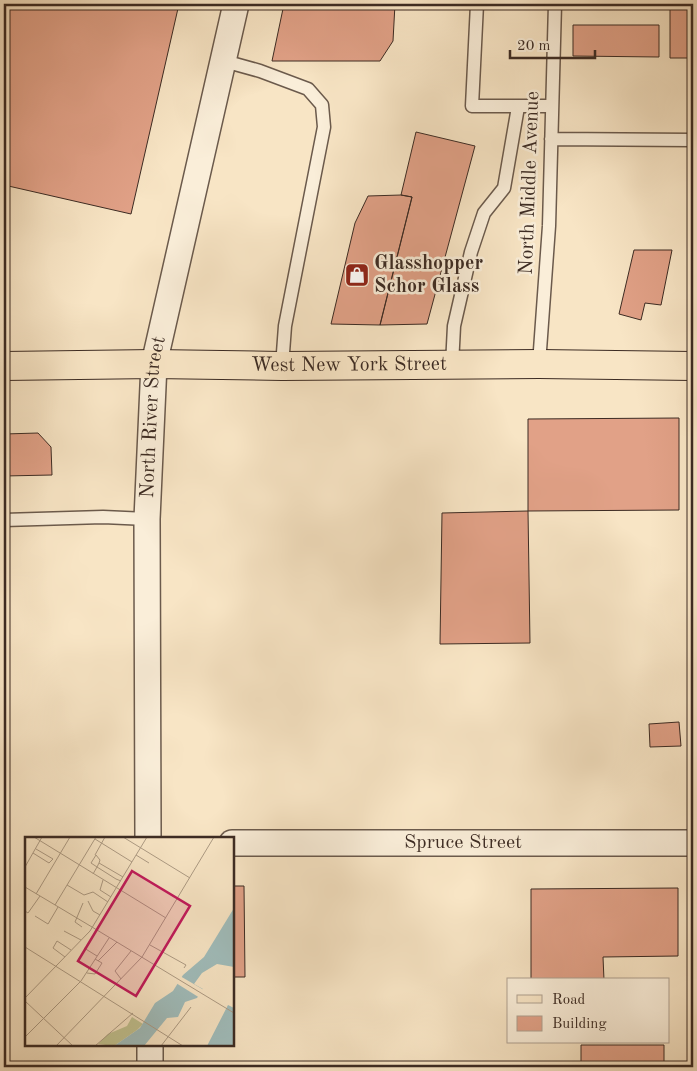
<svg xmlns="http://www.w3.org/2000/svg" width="697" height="1071" viewBox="0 0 697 1071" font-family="'Old Standard TT',serif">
<rect width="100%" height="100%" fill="#f8e5c5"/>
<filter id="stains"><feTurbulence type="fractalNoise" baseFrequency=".004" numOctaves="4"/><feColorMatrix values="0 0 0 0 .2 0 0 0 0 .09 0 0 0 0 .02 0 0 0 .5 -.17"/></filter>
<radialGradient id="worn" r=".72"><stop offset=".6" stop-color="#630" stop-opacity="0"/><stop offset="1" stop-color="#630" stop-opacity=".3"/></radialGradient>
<!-- building -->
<path fill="#e1a187" stroke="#3c2b23" d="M 4,4 L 179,4 L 131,214 L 4,185 Z
M 284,4 L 395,4 L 393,41 L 380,61 L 272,61 Z
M 670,4 L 693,4 L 693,7 L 670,7 Z
M 670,7 L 693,7 L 693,58 L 670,58 Z
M 573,25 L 659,25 L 659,57 L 573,56 Z
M 416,132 L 475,146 L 427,324 L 380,325 L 412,197 L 401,195 Z
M 401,195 L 412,197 L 380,325 L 331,324 L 355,223 L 368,196 Z
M 634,250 L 672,250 L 661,305 L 645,303 L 641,320 L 619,314 Z
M 679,418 L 679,510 L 528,511 L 528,419 Z
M 38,433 L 51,447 L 52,475 L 4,476 L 4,434 Z
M 528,511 L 530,643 L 440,644 L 442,513 Z
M 679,722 L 681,746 L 650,747 L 649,724 Z
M 232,886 L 244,886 L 245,977 L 232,977 Z
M 678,888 L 678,956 L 603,957 L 604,980 L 531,980 L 531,889 Z
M 581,1045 L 664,1045 L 664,1067 L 581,1067 Z"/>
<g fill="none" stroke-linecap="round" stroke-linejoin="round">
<defs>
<path id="lane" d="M 477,4 L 472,106 L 552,106
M 224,61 L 260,71 L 308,89 L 322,105 L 324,127 L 285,326 L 282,366
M 551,139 L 693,140
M 539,364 L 549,226 L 555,4
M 452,365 L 454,326 L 471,252 L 484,213 L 504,188 L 518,107
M 4,520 L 103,517 L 147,519"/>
<g id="street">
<path id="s1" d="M 148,838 L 147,519 L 154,364 L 236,4"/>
<path id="s2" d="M 232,843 L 693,843"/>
<path d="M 150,1045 L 150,1067"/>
</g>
<g id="primary">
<path id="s3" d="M 4,366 L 154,364 L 282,366 L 539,364 L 693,366"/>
</g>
</defs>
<!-- lane casing -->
<use href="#lane" stroke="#6b5a4c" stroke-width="15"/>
<!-- street casing -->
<use href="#street" stroke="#6b5a4c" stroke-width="28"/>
<!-- primary casing -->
<use href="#primary" stroke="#3c2b23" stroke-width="30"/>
<!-- lane -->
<use href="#lane" stroke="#faeed9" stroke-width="12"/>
<!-- street -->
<use href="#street" stroke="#faeed9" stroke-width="25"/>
<!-- primary -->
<use href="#primary" stroke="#f8e5c5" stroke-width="28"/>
</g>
<!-- icons -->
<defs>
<symbol id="shop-square" viewBox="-11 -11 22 22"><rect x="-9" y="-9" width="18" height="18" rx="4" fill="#8f2418" stroke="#faeed9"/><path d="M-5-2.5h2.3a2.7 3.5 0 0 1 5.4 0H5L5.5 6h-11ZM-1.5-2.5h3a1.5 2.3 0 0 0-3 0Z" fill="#fff"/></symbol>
</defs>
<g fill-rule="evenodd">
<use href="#shop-square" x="343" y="261" width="28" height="28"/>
</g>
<g text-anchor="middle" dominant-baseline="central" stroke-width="5" stroke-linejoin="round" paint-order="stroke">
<!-- street labels -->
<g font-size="20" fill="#3c2b23" stroke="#faeed9">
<text transform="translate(530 183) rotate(-88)">North Middle Avenue</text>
<text stroke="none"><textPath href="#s3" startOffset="345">West New York Street</textPath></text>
<text stroke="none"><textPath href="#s1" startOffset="421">North River Street</textPath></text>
<text stroke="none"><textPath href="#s2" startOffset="231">Spruce Street</textPath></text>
</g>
<!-- poi labels -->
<g font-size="20" font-weight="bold" fill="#3c2b23" stroke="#faeed9" text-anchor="start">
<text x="374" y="264">Glasshopper<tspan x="374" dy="23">Schor Glass</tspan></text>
</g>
</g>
<!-- overview -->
<g transform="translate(25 837)">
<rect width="209" height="209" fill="#f8e5c5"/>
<path d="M 107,180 L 118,187 L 112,193 L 89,209 L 73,207 L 83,197 L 102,189 Z" fill="#c2c391"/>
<path d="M 209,71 L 209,130 L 192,127 L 177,136 L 169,147 L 178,152 L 172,161 L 160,165 L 153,180 L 142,181 L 119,209 L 89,209 L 115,191 L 130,166 L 148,154 L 158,138 L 179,120 ZM 203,168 L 209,171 L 209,209 L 182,209 Z" fill="#a0bdbc"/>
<path d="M 155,139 L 179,153 L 175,161 L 151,146 Z" fill="#f8e5c5"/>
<path fill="none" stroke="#ad9b84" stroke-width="1" d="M 9,0 L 141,81M 98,0 L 165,41M 70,2 L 107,25M 8,16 L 24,26 L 28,22 L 11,12M 70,18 L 80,0M 111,18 L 124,26M 74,26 L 98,40M 0,30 L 17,0M 68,37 L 72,30 L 74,26 L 75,23 L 71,18 L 66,26 L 72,30 L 91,42 L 96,44M 78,43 L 75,53 L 86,60M 42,48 L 59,58 L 68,55 L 83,65M 0,50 L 67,90M 11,57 L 45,0M 63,64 L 68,74 L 75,78M 30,68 L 71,0M 0,74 L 3,76 L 15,59M 10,79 L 23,87 L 33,70M 57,90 L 50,85 L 58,66M 67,90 L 209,176M 39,94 L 56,103M 125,108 L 161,128 L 159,131M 0,110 L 158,209M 59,111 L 72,119M 40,120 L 28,111 L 32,104 L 46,113M 73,124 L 92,105M 62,136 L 70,137 L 77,126 L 70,122M 96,142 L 90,134 L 106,114M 0,161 L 65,94 L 122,0M 0,164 L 48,209M 0,200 L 56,144 L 84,101M 31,209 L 117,120 L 189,0M 70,209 L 108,176M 136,209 L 166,170"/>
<path fill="#c2185b" fill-opacity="0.15" stroke="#c2185b" stroke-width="2.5" d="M 107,34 L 165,69 L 111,159 L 53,124 Z"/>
<rect width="209" height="209" fill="none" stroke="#3c2b23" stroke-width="2.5"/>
</g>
<!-- margin -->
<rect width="697" height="1071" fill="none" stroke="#f8e5c5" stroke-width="20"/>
<rect x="5" y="5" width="687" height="1061" fill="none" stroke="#3c2b23" stroke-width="2.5"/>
<rect x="10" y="10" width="677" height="1051" fill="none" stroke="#3c2b23"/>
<!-- legend -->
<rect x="507" y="978" width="162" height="65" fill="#faeed9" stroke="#aea090"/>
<rect x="517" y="995" width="25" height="8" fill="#f8e5c5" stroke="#aea090"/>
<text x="552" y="1004" font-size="15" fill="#3c2b23">Road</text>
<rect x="517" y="1016" width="25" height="15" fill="#e1a187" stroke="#aea090"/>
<text x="552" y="1028" font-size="15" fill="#3c2b23">Building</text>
<!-- scale -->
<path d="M510 50v8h85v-8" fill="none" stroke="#3c2b23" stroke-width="2.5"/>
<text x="517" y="50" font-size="15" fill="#3c2b23" stroke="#faeed9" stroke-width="4" paint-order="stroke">20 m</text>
<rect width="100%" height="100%" filter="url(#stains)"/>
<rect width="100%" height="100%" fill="url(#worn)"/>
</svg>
